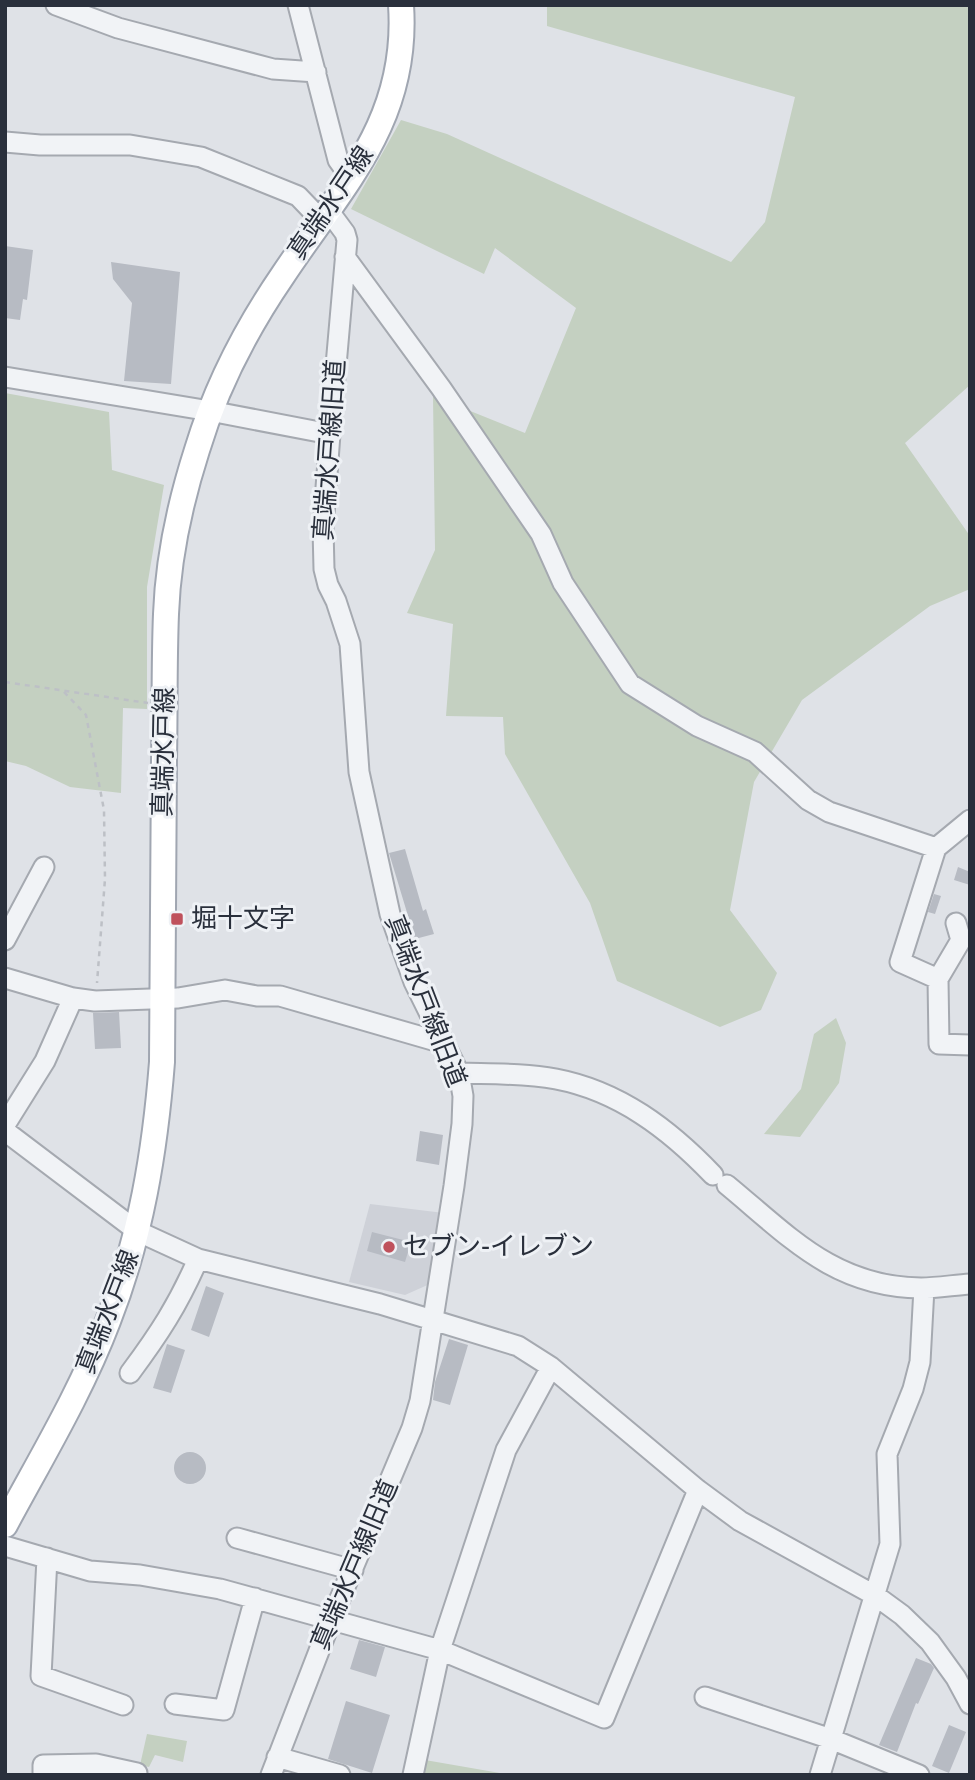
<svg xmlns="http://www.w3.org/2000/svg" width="975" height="1780" viewBox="0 0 975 1780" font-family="Signika,'Noto Sans JP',sans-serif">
<rect width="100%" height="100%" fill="#dfe2e7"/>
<!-- built -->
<path fill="#ced1d8" d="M 370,1204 L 444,1213 L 432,1283 L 405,1295 L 349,1282 Z"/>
<!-- green -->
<path fill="#c4d0c1" d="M 547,5 L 970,5 L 970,385 L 905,443 L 970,536 L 970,589 L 930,606 L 802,700 L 754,782 L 730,910 L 777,973 L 761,1010 L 720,1027 L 617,981 L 590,903 L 505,754 L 503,717 L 446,716 L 453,624 L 407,613 L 435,550 L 433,396 L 525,433 L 576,308 L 495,248 L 484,274 L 351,209 L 401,120 L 447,134 L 731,262 L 765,222 L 795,97 L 547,26 Z
M 5,393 L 109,412 L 112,470 L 164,485 L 147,587 L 147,709 L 123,708 L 121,793 L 70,787 L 26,766 L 5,761 Z
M 836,1018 L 846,1043 L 839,1083 L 800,1137 L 764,1134 L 801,1089 L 814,1034 Z
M 147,1734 L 187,1741 L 183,1762 L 155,1755 L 149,1767 L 140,1765 Z
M 425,1760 L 512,1775 L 419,1775 Z"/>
<!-- building -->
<path fill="#b7bbc3" d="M 5,246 L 33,250 L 27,300 L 23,299 L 20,320 L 5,318 Z
M 111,262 L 180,272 L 171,384 L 124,381 L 132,303 L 113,279 Z
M 405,849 L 423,911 L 426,909 L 434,934 L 415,939 L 389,853 Z
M 958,867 L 970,872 L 970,885 L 954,880 Z
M 934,894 L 941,896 L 935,914 L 928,912 Z
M 119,1012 L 121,1048 L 95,1049 L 93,1013 Z
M 420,1131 L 443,1135 L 439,1165 L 416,1161 Z
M 372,1232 L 411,1242 L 405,1262 L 367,1251 Z
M 206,1286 L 224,1293 L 209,1337 L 191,1330 Z
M 449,1339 L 468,1345 L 450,1405 L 433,1400 L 435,1382 Z
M 167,1344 L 185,1350 L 171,1393 L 153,1388 Z
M174 1468a16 16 0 1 1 32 0a16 16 0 1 1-32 0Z
M 359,1640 L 385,1647 L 376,1677 L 350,1669 Z
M 916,1658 L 931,1664 L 934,1668 L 918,1704 L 916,1703 L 897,1752 L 879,1745 Z
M 346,1701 L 390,1715 L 372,1773 L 328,1759 Z
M 949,1725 L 966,1732 L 949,1773 L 932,1766 Z"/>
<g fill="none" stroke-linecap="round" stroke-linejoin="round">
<defs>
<path id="minor" d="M 56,5 L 118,28 L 273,69 L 316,72
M 298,5 L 338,160 L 351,178
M 5,142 L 40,145 L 130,145 L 201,157 L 298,196 L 321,220
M 345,257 L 441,388 L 541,534 L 563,583 L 630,684 L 697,726 L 755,752 L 808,800 L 829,812 L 936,848
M 5,377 L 210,411 L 330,434
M 956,923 L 961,940 L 938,979 L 939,1044 L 970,1045
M 5,940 L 44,867
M 5,978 L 73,998 L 95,1001 L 178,998 L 225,990 L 257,996 L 280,996 L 443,1043
M 938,979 L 900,962 L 936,848 L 970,820
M 459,1073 C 491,1074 524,1073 556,1079 C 619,1091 669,1129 713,1175
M 5,1125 L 45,1061 L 73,998
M 5,1131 L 137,1231 L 198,1259 L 380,1304 L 518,1346 L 551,1367 L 698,1490 L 740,1521 L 876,1596 L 902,1615 L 930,1642 L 956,1678 L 970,1704
M 727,1185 C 790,1237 834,1287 921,1288 C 937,1288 954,1285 970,1284
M 130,1373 C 159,1334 178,1305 198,1259
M 237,1538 L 353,1570
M 5,1546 L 90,1571 L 140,1575 L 220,1589 L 440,1650 L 604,1718 L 698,1490
M 47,1558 L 41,1676 L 123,1705
M 705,1697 L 831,1739 L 919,1775
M 175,1704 L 224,1710 L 255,1598
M 277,1757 L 340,1775
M 43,1775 L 43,1765 L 96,1764 L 137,1773 L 136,1775
M 271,1775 L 331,1620 L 412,1428 L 420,1401 L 454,1186 L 462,1124 L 463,1096 L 459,1073 L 414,982 L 390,914 L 359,772 L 350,644 L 336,601 L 328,585 L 324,569 L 323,528 L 330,434 L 347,240 L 345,233 L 328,210
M 413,1775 L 440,1650 L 506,1450 L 551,1367
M 820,1775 L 890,1544 L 887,1454 L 913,1389 L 920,1362 L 924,1288"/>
<path id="major" d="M 5,1525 C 41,1458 81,1392 108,1321 C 141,1237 155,1151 162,1062 C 163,961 163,861 164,760 C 165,712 164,663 166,614 C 168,559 180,503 197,450 C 216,387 246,329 283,275 C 342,186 409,121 401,5"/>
</defs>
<!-- minor casing -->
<use href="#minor" stroke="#a5a9b0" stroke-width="23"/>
<!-- major casing -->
<use href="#major" stroke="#a0a6b1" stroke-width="28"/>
<!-- path -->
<path stroke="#bdc0c6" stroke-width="2.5" stroke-dasharray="5 5" stroke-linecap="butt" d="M 5,682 L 148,703
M 64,692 L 86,715 L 104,810 L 105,879 L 97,983"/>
<!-- minor -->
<use href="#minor" stroke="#f1f3f6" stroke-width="19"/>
<!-- major -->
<use href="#major" stroke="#fff" stroke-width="24"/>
</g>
<!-- markers -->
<g fill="#bf515c" stroke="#eef1f5" stroke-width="2.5">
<rect x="170" y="912" width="14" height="14" rx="3.5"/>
<circle cx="389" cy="1247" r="7"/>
</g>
<g text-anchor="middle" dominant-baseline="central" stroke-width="6" stroke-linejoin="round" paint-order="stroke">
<!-- street labels -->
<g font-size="26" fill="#2a303c" stroke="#eef1f5">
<text transform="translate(331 203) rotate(-56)">真端水戸線</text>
<text transform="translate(330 450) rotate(-86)">真端水戸線旧道</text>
<text transform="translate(164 752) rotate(-89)">真端水戸線</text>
<text transform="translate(425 1001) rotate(69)">真端水戸線旧道</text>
<text transform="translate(108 1312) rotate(-69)">真端水戸線</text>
<text transform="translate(355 1565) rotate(-67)">真端水戸線旧道</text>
</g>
<!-- poi labels -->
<g font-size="26" fill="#2a303c" stroke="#eef1f5" text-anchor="start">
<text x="191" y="919">堀十文字</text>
<text x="403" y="1247">セブン-イレブン</text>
</g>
</g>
<!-- border -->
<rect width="975" height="1780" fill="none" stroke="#2a303c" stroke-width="14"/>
</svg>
